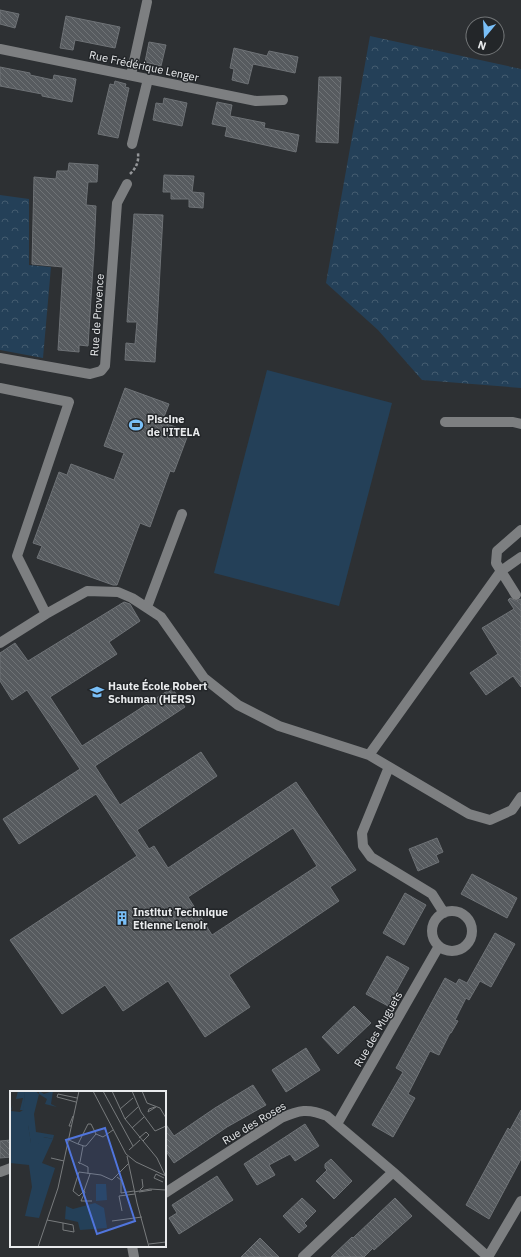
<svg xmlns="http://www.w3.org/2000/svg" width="521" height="1257" viewBox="0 0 521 1257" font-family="'IBM Plex Sans',sans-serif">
<defs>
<pattern id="forest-crowns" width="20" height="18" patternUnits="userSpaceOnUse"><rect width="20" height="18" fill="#244058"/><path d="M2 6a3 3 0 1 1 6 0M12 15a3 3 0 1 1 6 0" fill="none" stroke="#445c70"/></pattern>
<pattern id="building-back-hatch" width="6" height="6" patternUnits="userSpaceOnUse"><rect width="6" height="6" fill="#575b5f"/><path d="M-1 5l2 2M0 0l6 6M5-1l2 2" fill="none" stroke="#6f7376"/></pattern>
</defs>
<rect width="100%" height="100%" fill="#2d3033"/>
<!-- grass -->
<path fill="#244058" d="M 267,370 L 392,403 L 339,606 L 214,573 Z"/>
<!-- forest -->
<path fill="url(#forest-crowns)" d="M 370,36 L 521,69 L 521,388 L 422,380 L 378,330 L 326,283 Z
M 0,195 L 29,199 L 29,265 L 51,267 L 43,358 L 0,350 Z"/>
<!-- building -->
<path fill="url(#building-back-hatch)" stroke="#6e7276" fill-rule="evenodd" d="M 0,10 L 19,14 L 15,28 L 0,24 Z
M 66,16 L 120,27 L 115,48 L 75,40 L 73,50 L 60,48 Z
M 149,42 L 166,45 L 161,66 L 145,62 Z
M 234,48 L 267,56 L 269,51 L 298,57 L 295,73 L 253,64 L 248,84 L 232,80 L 234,69 L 230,68 Z
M 0,67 L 30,73 L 30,75 L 53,80 L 54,75 L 76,79 L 72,102 L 42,96 L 42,94 L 0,86 Z
M 319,77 L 341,77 L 338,143 L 316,142 Z
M 115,81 L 126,84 L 125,87 L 129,88 L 118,138 L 98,134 L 110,84 L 114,85 Z
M 164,98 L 187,103 L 182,126 L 153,120 L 156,103 L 163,104 Z
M 217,102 L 232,105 L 230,116 L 265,123 L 264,128 L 299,135 L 296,152 L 225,136 L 227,127 L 212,124 Z
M 69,163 L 98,165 L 97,182 L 88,182 L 86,205 L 96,206 L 94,251 L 88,346 L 79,345 L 79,352 L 58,350 L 63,267 L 32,264 L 34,177 L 56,179 L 57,171 L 68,171 Z
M 164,175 L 194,176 L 192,192 L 204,193 L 203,208 L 189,207 L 189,199 L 171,199 L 171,192 L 163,192 Z
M 134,214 L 163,215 L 155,362 L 125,360 L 126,343 L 135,344 L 137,322 L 127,322 Z
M 125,388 L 169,404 L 162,422 L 189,432 L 174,472 L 170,471 L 150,527 L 140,523 L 117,585 L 113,585 L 37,558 L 42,546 L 33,543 L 59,472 L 67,475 L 71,464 L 114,480 L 124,453 L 104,446 Z
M 510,598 L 516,601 L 521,599 L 521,687 L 513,676 L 486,695 L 470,673 L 498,654 L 482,628 L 514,609 L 508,600 Z
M 124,602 L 130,604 L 140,621 L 109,642 L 117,654 L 50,697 L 82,746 L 172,688 L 185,707 L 95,766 L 120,805 L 201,752 L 217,776 L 137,830 L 149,849 L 154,846 L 168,868 L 296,782 L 356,870 L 330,887 L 339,901 L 229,975 L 250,1007 L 205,1037 L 168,981 L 123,1011 L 105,985 L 62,1014 L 10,940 L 137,856 L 96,794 L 19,844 L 3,819 L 80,769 L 27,690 L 12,700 L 0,681 L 0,653 L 15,643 L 28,661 ZM 293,828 L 317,866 L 212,935 L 188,897 Z
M 437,838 L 443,852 L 436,855 L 439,862 L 418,871 L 409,849 Z
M 472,874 L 517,898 L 507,918 L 461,894 Z
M 405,893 L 426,905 L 404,945 L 383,933 Z
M 495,933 L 515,944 L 491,987 L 480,981 L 469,1000 L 466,998 L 455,1020 L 458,1021 L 451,1033 L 450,1033 L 439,1055 L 430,1051 L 408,1094 L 415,1098 L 393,1137 L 372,1125 L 403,1072 L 396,1068 L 445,978 L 456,984 L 459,979 L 467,983 Z
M 387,956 L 409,968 L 388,1006 L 366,994 Z
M 354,1006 L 371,1023 L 338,1054 L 322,1037 Z
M 306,1048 L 320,1070 L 286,1092 L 272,1070 Z
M 253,1085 L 266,1105 L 227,1127 L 174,1163 L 165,1150 L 165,1123 L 174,1136 L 215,1108 Z
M 521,1110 L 521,1159 L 489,1219 L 466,1205 L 508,1128 L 510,1130 Z
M 305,1124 L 319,1146 L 295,1161 L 290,1154 L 269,1165 L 275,1175 L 257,1185 L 244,1164 Z
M 11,1140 L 11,1157 L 0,1158 L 0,1141 Z
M 331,1159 L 352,1181 L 334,1199 L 316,1181 L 327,1170 L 325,1168 L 325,1164 Z
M 217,1176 L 233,1200 L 179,1234 L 169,1218 L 177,1213 L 172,1205 Z
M 302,1198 L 316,1211 L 304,1223 L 307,1226 L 299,1233 L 283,1216 Z
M 395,1198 L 412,1216 L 374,1250 L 373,1248 L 364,1257 L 331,1257 L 352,1237 L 353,1238 Z
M 260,1238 L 279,1257 L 241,1257 Z"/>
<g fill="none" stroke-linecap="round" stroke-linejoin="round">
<!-- path -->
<path stroke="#949699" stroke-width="2.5" stroke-dasharray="3 2" stroke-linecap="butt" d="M 130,174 C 136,168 139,162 138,153"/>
<!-- minor -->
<path stroke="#7d7f81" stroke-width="10" d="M 0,49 L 256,101 L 283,100
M 131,75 L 147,2
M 132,144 L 148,79
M 0,358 L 90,374 L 101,371 L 105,366 L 117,203 L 127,184
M 0,388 L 69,402 L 17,556 L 46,614
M 445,422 L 513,422 L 521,424
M 516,595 L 496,563 L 497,551 L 521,530
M 147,607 L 182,514
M 0,643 L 46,614 L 87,591 L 118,592 L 132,598 L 161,617 L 204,678 L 238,705 L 279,726 L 369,755 L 469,814 L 490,820 L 512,810 L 521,797
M 369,755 L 501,571 L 521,557
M 389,767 L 362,833 L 363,846 L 371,857 L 432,894 L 444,913
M432 931a20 20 0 1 1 40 0a20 20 0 1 1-40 0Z
M 337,1124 L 439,946
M 0,1172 L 11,1168
M 165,1193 L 281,1118 C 299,1110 308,1108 327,1116 L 393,1172 L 488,1257
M 132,1246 L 134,1257
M 303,1257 L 393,1172
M 488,1257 L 521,1201"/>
</g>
<!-- icons -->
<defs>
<symbol id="stadium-bare" viewBox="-9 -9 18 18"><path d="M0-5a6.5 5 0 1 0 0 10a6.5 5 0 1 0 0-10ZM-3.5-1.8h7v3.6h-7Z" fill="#79bff8" stroke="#232629" stroke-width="2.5" paint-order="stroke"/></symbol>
<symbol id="university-bare" viewBox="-9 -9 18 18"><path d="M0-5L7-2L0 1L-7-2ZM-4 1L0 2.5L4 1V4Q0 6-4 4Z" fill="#79bff8" stroke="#232629" stroke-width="2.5" paint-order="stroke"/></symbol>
<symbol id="building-bare" viewBox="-9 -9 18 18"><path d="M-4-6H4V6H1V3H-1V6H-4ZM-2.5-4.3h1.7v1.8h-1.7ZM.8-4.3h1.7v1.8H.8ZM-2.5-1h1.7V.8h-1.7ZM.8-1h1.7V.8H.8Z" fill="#79bff8" stroke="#232629" stroke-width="2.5" paint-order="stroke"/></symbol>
</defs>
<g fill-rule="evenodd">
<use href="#stadium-bare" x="126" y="415" width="20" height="20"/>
<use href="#university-bare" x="87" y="682" width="20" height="20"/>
<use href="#building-bare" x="112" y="908" width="20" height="20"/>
</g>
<g text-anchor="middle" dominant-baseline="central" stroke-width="3" stroke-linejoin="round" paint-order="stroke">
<!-- street labels -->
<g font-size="11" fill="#e9ebed" stroke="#232629">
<text transform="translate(144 66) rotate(12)">Rue Frédérique Lenger</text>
<text transform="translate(97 315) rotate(-86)">Rue de Provence</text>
<text transform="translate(378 1029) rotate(-60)">Rue des Muguets</text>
<text transform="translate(254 1123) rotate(-31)">Rue des Roses</text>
</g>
<!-- poi labels -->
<g font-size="11" font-weight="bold" fill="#e9ebed" stroke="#232629" text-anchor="start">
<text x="147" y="419">Piscine<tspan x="147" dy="13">de l'ITELA</tspan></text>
<text x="108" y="686">Haute École Robert<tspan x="108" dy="13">Schuman (HERS)</tspan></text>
<text x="133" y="912">Institut Technique<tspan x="133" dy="13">Etienne Lenoir</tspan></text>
</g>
</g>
<!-- overview -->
<g transform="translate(10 1091)">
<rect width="156" height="156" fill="#2d3033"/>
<path d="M 8,0 L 18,0 L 15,1 L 13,34 L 18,33 L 21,52 L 33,46 L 43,48 L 32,72 L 45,77 L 29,127 L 15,125 L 22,96 L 19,74 L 0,72 L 0,20 L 3,14 L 1,20 L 10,21 L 13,19 L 10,19 L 13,7 L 6,8 ZM 86,93 L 96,93 L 97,109 L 86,110 Z" fill="#244058"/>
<path d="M 25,0 L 29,3 L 29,0 L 34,3 L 43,0 L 41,13 L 47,16 L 35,13 L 37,8 L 29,3 L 24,23 L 26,41 L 44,44 L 43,48 L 34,46 L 28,53 L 21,53 L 18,34 L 13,34 L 13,20 L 15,1 ZM 85,112 L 94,117 L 97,137 L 70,139 L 68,131 L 55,128 L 56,115 L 63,118 Z" fill="#244058"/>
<path fill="none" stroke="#787b7d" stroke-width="1" d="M 83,0 L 116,63 L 126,71 L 156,85M 93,0 L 123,55M 102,0 L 115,28 L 147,67 L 155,84M 122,0 L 131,21 L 145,40 L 156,35M 132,0 L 137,12 L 150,17 L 156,27M 66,11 L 47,6 L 48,3 L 67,7M 145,16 L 139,18 L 138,21 L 146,16M 110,18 L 123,7M 115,28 L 128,16M 61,35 L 59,35 L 63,25M 122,37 L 134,26M 86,43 L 93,46 L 103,39M 129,47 L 136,41 L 139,44 L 133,50M 59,49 L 68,53 L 74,55 L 76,55 L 86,43 L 81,33 L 78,33 L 68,53M 119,59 L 130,49M 117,65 L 127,112 L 139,156M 41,67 L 54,70M 70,71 L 73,55M 70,73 L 68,71 L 78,76 L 78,83M 80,83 L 74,100 L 69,105 L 63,100 L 69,81 L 91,84 L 102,89 L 118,73M 107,86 L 111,89 L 111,102 L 124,100M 153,91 L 144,87 L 146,83 L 154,87M 73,99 L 75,101 L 71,110 L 82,110M 130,99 L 133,96 L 132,88M 124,101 L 140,98 L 156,99M 129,101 L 142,99M 112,120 L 109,105 L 125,103M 37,129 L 53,132 L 53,139 L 64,141 L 63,134 L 53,132M 156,129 L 156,144M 102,130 L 132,126M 139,153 L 156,151M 28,156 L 48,97 L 69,0"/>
<path fill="#5075dd" fill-opacity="0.15" stroke="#5075dd" stroke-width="2" d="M 95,37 L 125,130 L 87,143 L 56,49 Z"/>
<rect width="156" height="156" fill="none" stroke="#e9ebed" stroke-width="2"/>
</g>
<!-- north arrow -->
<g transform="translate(485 36) rotate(198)"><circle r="19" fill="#232629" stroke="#727577"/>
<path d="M0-3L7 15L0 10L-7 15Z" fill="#79bff8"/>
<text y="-6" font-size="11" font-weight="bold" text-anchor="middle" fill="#e9ebed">N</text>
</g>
</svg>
